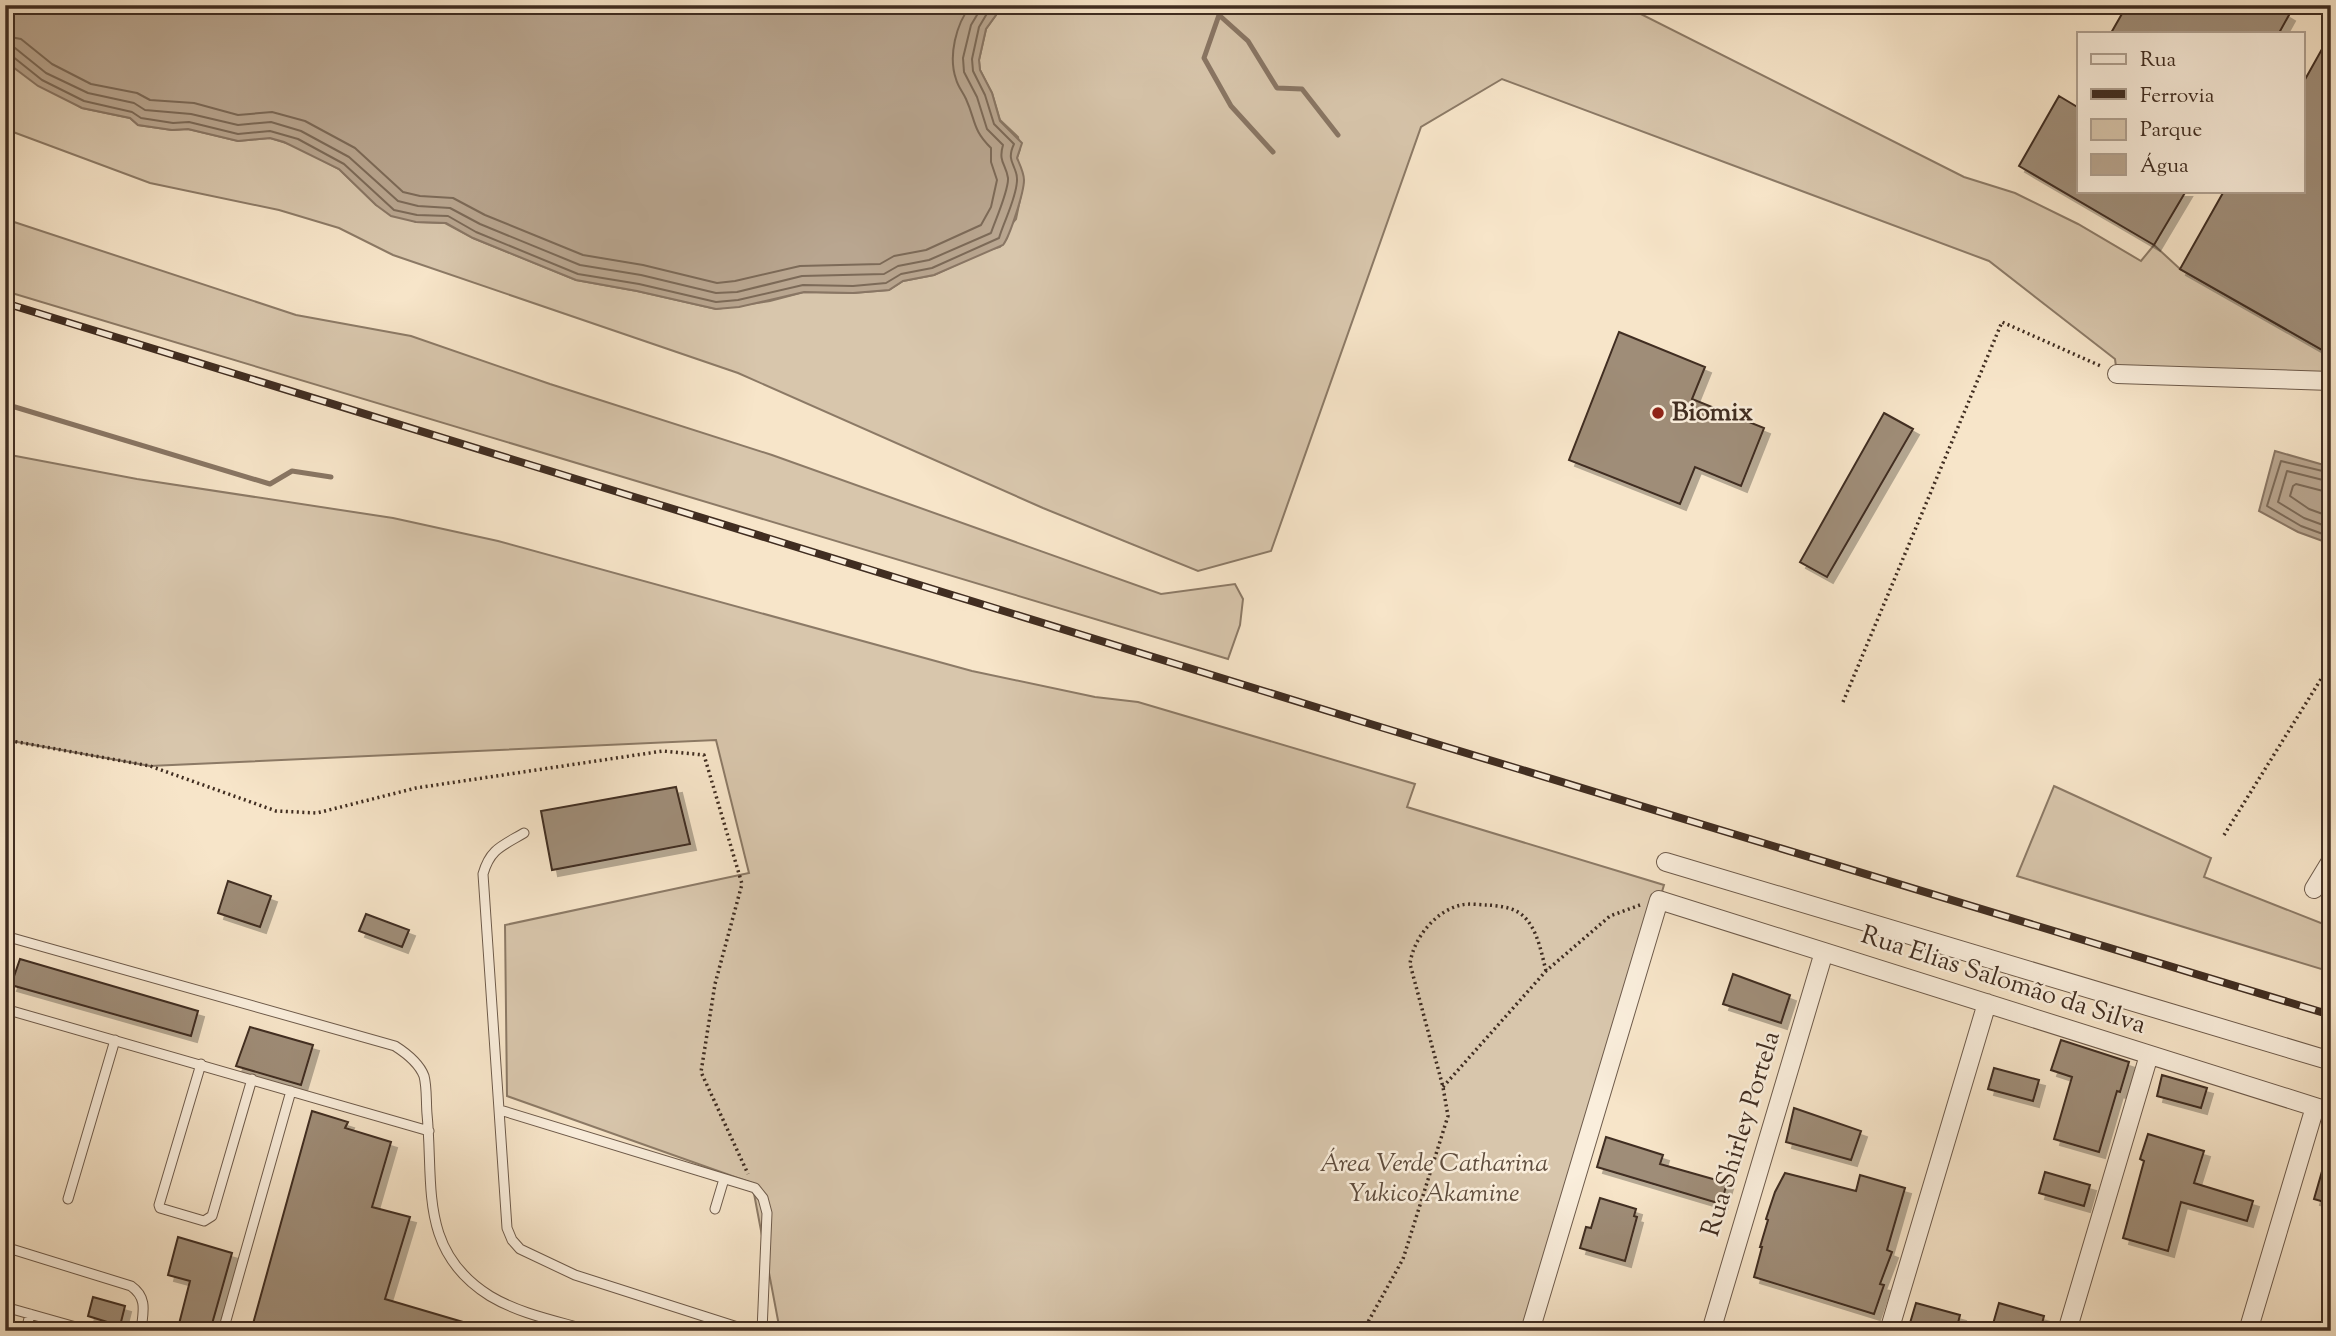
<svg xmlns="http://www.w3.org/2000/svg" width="2336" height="1336" viewBox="0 0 2336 1336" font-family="'Sorts Mill Goudy',serif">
<defs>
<filter id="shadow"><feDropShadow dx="6" dy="6" stdDeviation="0" flood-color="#0004"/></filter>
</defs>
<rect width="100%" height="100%" fill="#f7e5c9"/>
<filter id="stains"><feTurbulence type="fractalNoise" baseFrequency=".00286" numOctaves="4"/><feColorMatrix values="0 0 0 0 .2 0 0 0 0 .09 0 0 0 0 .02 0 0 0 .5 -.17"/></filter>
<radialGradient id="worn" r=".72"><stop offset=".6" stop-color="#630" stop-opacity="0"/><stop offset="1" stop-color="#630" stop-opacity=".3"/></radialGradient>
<!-- green -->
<path fill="#d8c6ac" stroke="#8c7a66" stroke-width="2" d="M 1000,5 L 1623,5 L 1964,177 L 2015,193 L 2078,224 L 2141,261 L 2154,245 L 2180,269 L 2331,355 L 2331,381 L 2117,374 L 2115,359 L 1989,261 L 1502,79 L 1421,127 L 1271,551 L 1198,571 L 1043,508 L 738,373 L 393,255 L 339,228 L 279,210 L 150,183 L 5,129 L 5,56 L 9,64 L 82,108 L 130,118 L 138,125 L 172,130 L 188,129 L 238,141 L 270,138 L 296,146 L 339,169 L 376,205 L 416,222 L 445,223 L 473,238 L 576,280 L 637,291 L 716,309 L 770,301 L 804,292 L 853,293 L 889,290 L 903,281 L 934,275 L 986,251 L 1000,247 L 1007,238 L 1009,227 L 1016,219 L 1023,185 L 1017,158 L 1020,149 L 1018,137 L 1000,120 L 992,93 L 980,70 L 979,60 L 986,29 L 996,15 Z
M 5,219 L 296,315 L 411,336 L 550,384 L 772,455 L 1161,594 L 1235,584 L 1243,599 L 1240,625 L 1228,659 L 5,291 Z
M 5,454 L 137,479 L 393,518 L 498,541 L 972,671 L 1095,697 L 1138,702 L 1415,784 L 1407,807 L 1664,885 L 1530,1331 L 780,1331 L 752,1183 L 507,1096 L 505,925 L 749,873 L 716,740 L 150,766 L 12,741 L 5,738 Z
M 2054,786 L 2211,858 L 2204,877 L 2331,927 L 2331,972 L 2017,876 Z"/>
<!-- water -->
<path fill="#b9a690" stroke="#897664" stroke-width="2" d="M 5,5 L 1000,5 L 996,15 L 986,29 L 979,60 L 980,70 L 992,93 L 1000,121 L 1022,143 L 1017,158 C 1020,165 1024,173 1024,180 C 1024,192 1010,236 1003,245 L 934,275 L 903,281 L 889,290 L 853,293 L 804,292 L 739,307 L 716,309 L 637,291 L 576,280 L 473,238 L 446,223 L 416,222 L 391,216 L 376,205 L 339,169 L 284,142 L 270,138 L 238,141 L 188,129 L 172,130 L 138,125 L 130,118 L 82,108 L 38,86 L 9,64 L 5,56 Z
M 2275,451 L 2331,467 L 2331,544 L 2298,532 L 2259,511 Z"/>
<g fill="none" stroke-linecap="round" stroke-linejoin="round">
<!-- shore -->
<path stroke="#7c6a58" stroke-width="2" d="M 5,36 L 21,39 L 52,64 L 91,84 L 137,93 L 150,100 L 194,103 L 238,115 L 272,112 L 305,121 L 355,148 L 403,192 L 420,196 L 453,198 L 485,215 L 583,255 L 643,265 L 717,283 L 735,281 L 800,266 L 880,264 L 894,256 L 926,250 L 981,225 L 991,207 L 997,180 L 991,162 L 991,148 C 972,129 976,121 966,99 C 963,92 958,87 956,79 C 948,56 956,24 971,5
M 5,46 L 15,48 L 46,73 L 88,93 L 134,103 L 145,110 L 191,114 L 238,125 L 271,122 L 301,131 L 349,157 L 398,201 L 418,206 L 450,208 L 480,224 L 580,265 L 641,275 L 716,293 L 737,292 L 802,276 L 884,274 L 898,266 L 929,260 L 991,233 C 995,221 1009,190 1008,178 C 1006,164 998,162 1003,145 L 987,129 L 977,97 L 964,72 L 963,58 L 971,25 L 983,5
M 5,55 L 12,56 L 42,80 L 84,101 L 132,112 L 141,118 L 173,123 L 189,122 L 238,134 L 270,131 L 298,139 L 344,164 L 394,210 L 417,215 L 448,216 L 476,232 L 578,274 L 639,284 L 716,302 L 738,300 L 803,285 L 853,286 L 886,283 L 901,274 L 932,268 L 999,238 C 1004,221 1016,199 1017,181 C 1018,165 1005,163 1014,144 L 994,124 L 985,95 L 973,71 L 972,59 L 979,27 L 992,5
M 2331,473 L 2281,461 L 2267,506 L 2301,526 L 2331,537
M 2331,482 L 2287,471 L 2278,502 L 2304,518 L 2331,528
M 2331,493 L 2296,484 L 2293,486 L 2290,496 L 2309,509 L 2331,517"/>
<!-- stream -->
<path stroke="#897664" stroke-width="5" d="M 1219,5 L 1219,15 L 1248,41 L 1277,88 L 1302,89 L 1338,135
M 1219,15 L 1204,58 L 1231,106 L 1273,152
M 5,404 L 270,484 L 292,471 L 331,477"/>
</g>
<!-- building -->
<path fill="#9f8d78" stroke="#402d21" stroke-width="2" filter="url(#shadow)" d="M 2127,5 L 2272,5 L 2289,15 L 2279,33 L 2111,33 Z
M 2331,33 L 2331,355 L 2180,269 L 2224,191 L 2303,191 L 2303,83 Z
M 2059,96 L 2079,108 L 2079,191 L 2186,191 L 2154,245 L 2019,166 Z
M 1619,332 L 1705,367 L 1692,399 L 1764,428 L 1741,486 L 1695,467 L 1680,504 L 1569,460 Z
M 1884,413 L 1913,429 L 1827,577 L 1800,562 Z
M 676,787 L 690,844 L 552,870 L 541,811 Z
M 228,881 L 271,896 L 260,927 L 218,913 Z
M 366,914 L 409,930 L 402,947 L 359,931 Z
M 20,959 L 198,1011 L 191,1036 L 11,985 Z
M 1733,974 L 1790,995 L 1781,1023 L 1723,1004 Z
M 250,1027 L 313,1045 L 301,1085 L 236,1066 Z
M 2061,1040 L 2129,1062 L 2120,1092 L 2117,1091 L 2099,1152 L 2054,1139 L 2072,1077 L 2051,1070 Z
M 1994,1068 L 2039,1080 L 2033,1101 L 1988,1089 Z
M 2162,1075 L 2207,1088 L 2201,1108 L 2157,1096 Z
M 1794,1108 L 1861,1131 L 1851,1160 L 1786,1142 Z
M 312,1111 L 348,1122 L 345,1128 L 391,1142 L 372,1207 L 410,1217 L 385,1299 L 480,1327 L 479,1331 L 251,1331 Z
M 2148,1134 L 2204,1151 L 2194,1183 L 2253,1201 L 2247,1221 L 2181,1202 L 2168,1251 L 2123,1238 L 2144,1161 L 2140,1159 Z
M 1606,1137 L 1663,1155 L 1660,1164 L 1727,1183 L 1721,1204 L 1597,1167 Z
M 2327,1154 L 2331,1155 L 2331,1204 L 2314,1199 Z
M 2045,1172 L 2090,1185 L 2084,1206 L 2039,1193 Z
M 1785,1173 L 1856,1191 L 1860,1175 L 1905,1188 L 1887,1250 L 1892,1252 L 1880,1284 L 1884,1285 L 1874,1314 L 1754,1277 L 1762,1247 L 1760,1247 L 1768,1220 L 1766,1219 L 1775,1192 Z
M 1600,1198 L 1636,1209 L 1634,1216 L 1637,1217 L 1625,1261 L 1580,1248 L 1586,1227 L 1591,1228 Z
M 178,1237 L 232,1253 L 210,1331 L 179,1324 L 190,1281 L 168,1275 Z
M 93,1297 L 125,1306 L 120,1326 L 88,1316 Z
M 1916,1303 L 1960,1315 L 1956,1331 L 1935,1331 L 1910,1323 Z
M 1999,1303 L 2044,1316 L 2040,1331 L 2017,1331 L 1993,1324 Z"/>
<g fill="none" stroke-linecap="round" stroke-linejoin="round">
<defs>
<path id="lane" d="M 524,833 C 502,846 490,849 483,874 L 507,1228 L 512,1240 L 520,1249 L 575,1275 L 750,1331
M 5,936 L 395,1046 C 406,1053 419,1063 424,1076 C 427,1087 426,1102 427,1114 C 434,1185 418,1251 490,1296 C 520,1314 557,1321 591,1331
M 5,1009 L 429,1131
M 201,1064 L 159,1205 L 160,1208 L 204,1221 L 212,1216 L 252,1079
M 500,1110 L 755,1188 L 763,1198 L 767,1213 L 762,1331
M 68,1199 L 115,1040
M 715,1209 L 724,1179
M 5,1247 L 131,1286 C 148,1298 143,1312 141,1331
M 5,1307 L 90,1331
M 26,1331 L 30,1314
M 223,1331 L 291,1091"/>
<path id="street" d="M 2117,374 L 2331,381
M 1666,862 L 2331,1061
M 2314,889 L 2331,861
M 1530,1331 L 1659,900 L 2331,1112
M 1711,1331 L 1824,952
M 1889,1331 L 1987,1003
M 2067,1331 L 2149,1055
M 2248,1331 L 2315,1107"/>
</defs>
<!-- lane casing -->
<use href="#lane" stroke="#6e5b4b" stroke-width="11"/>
<!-- street casing -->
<use href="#street" stroke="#6e5b4b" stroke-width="20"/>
<!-- path -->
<path stroke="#402d21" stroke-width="3.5" stroke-dasharray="2 3.5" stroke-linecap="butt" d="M 1843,702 L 2002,322 L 2103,367
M 5,738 L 12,741 L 150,766 L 276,811 L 317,813 L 416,788 L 663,751 L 704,755 L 742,884 L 715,984 L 701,1072 L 748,1174
M 2224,835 L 2331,663
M 1443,1087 L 1546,971 L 1610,916 L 1640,905
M 1363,1331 L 1403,1259 L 1448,1116 L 1443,1087 L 1410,964 C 1413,939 1435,911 1461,905 C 1469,903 1480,905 1488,905 C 1502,906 1518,908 1527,920 C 1538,933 1542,955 1546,971"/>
<!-- lane -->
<use href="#lane" stroke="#faeedc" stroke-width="9"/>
<!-- street -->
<use href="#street" stroke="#faeedc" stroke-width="18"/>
<defs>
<path id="rail" d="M 5,303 L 1377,726 L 2331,1015"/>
</defs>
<!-- rail casing -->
<use href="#rail" stroke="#402d21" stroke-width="8"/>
<!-- rail -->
<use href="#rail" stroke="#faeedc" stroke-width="5" stroke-dasharray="16" stroke-linecap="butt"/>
</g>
<!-- markers -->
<circle fill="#8f2418" stroke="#faeedc" stroke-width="2.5" cx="1658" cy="413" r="7"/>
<g text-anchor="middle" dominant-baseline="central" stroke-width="5" stroke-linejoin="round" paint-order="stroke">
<!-- poi labels -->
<g font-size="26" font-weight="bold" fill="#402d21" stroke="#faeedc" text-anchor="start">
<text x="1672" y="413">Biomix</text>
</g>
<!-- street labels -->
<g font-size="26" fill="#402d21" stroke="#faeedc">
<text transform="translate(2003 981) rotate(18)">Rua Elias Salomão da Silva</text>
<text transform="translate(1742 1134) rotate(-73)">Rua Shirley Portela</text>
</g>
<!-- park labels -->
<g font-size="26" font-style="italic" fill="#5e4c3d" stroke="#faeedc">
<text x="1434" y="1164">Área Verde Catharina<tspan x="1434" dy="30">Yukico Akamine</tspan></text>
</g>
</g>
<!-- margin -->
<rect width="2336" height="1336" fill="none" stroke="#f7e5c9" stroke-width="28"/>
<rect x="7" y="7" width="2322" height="1322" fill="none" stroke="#402d21" stroke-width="3.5"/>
<rect x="14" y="14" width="2308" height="1308" fill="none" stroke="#402d21" stroke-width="2"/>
<!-- legend -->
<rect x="2077" y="32" width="228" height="161" fill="#faeedc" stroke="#b0a191" stroke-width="2"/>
<rect x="2091" y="54" width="35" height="10" fill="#faeedc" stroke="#b0a191" stroke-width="2"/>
<text x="2140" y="66" font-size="21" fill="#402d21">Rua</text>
<rect x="2091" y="89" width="35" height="10" fill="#402d21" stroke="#b0a191" stroke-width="2"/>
<text x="2140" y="102" font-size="21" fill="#402d21">Ferrovia</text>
<rect x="2091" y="119" width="35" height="21" fill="#d8c6ac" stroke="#b0a191" stroke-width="2"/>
<text x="2140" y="136" font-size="21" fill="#402d21">Parque</text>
<rect x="2091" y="154" width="35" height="21" fill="#b9a690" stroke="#b0a191" stroke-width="2"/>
<text x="2140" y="172" font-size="21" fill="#402d21">Água</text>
<rect width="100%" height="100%" filter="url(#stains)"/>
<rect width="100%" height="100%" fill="url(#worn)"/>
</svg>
